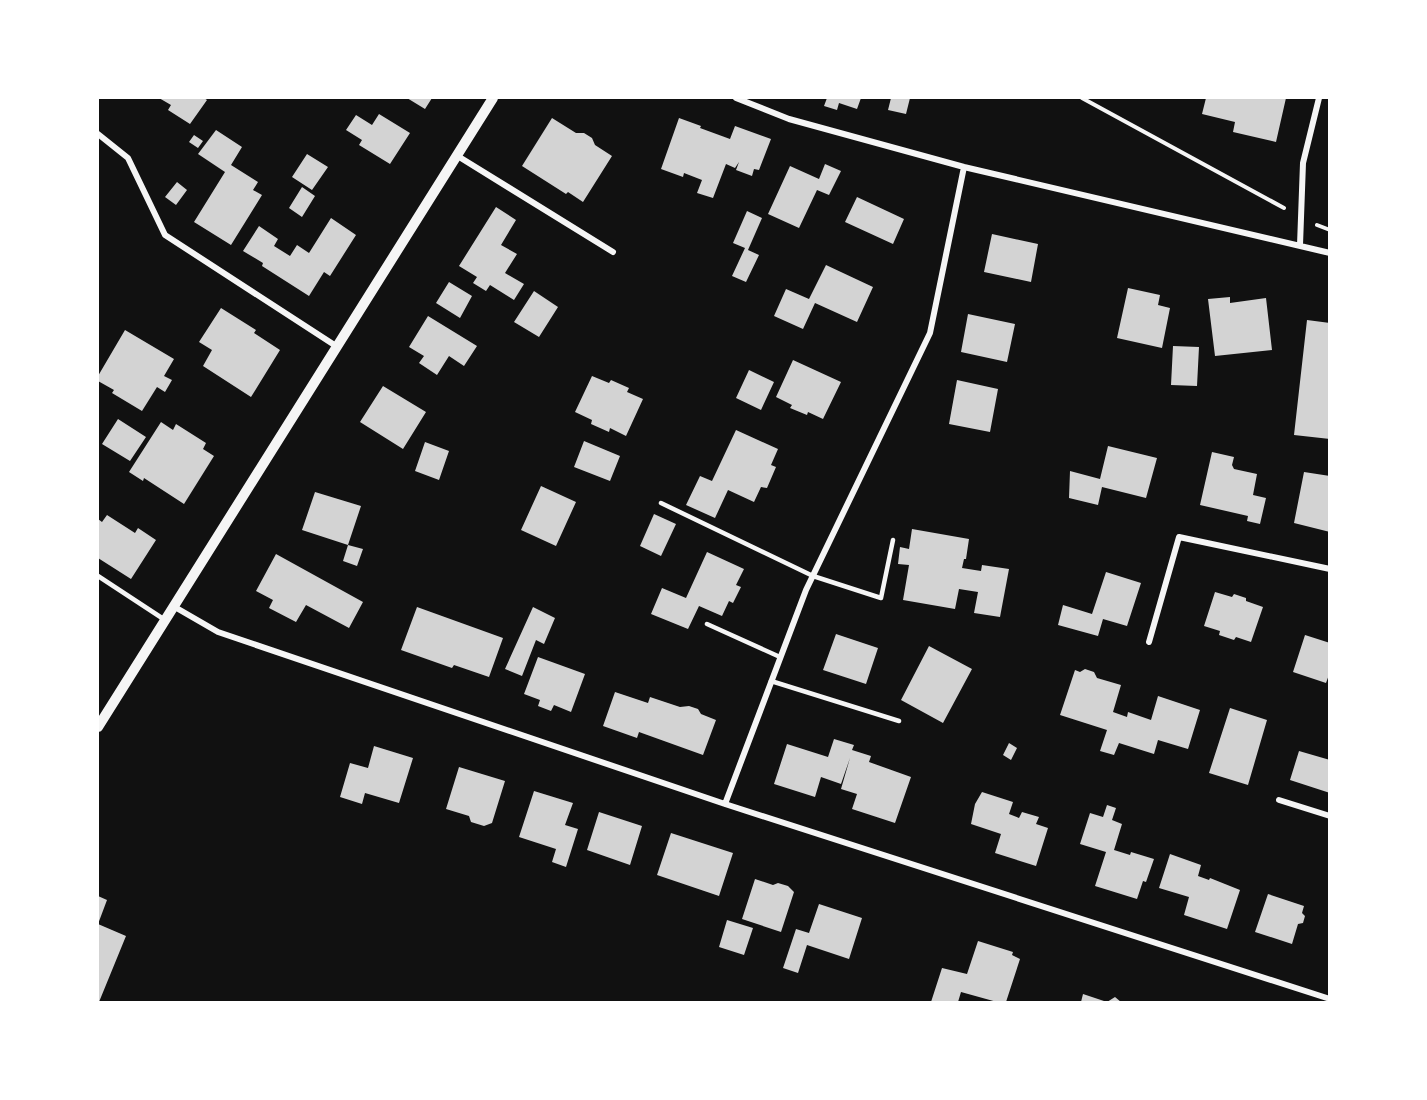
<svg xmlns="http://www.w3.org/2000/svg" width="1427" height="1100" viewBox="0 0 1427 1100" font-family="Literata,serif">
<rect width="100%" height="100%" fill="#111"/>
<!-- building -->
<path fill="#d3d3d3" d="M 159,98 L 204,98 L 207,100 L 190,124 L 168,110 L 171,105 Z
M 407,98 L 432,98 L 425,109 Z
M 827,98 L 861,98 L 857,109 L 839,103 L 837,110 L 824,106 Z
M 891,98 L 910,98 L 906,114 L 888,110 Z
M 1206,98 L 1286,98 L 1276,142 L 1233,132 L 1235,122 L 1202,114 Z
M 379,114 L 410,133 L 390,164 L 359,145 L 362,140 L 346,130 L 356,115 L 372,125 Z
M 552,118 L 576,133 L 584,133 L 592,138 L 595,145 L 612,156 L 583,202 L 568,192 L 566,194 L 522,166 Z
M 679,118 L 701,126 L 700,128 L 730,139 L 735,126 L 771,139 L 759,170 L 754,169 L 752,176 L 736,170 L 739,162 L 735,168 L 726,164 L 713,198 L 697,193 L 702,180 L 684,173 L 683,177 L 661,169 Z
M 216,130 L 242,147 L 231,165 L 258,182 L 253,190 L 262,195 L 231,245 L 194,222 L 225,172 L 198,154 Z
M 194,135 L 203,141 L 198,148 L 189,142 Z
M 307,154 L 328,167 L 312,190 L 292,177 Z
M 825,164 L 841,171 L 829,195 L 817,190 L 799,228 L 768,214 L 790,166 L 819,179 Z
M 177,182 L 187,190 L 176,205 L 165,197 Z
M 302,187 L 315,196 L 302,217 L 289,208 Z
M 857,197 L 904,219 L 893,244 L 845,222 Z
M 496,207 L 516,220 L 501,245 L 517,254 L 505,273 L 524,284 L 514,300 L 490,285 L 486,291 L 473,283 L 477,277 L 459,266 Z
M 747,211 L 762,218 L 748,250 L 759,255 L 746,282 L 732,276 L 745,248 L 733,243 Z
M 331,218 L 356,235 L 330,276 L 324,272 L 309,296 L 262,266 L 263,263 L 243,251 L 259,226 L 278,239 L 274,246 L 290,256 L 297,245 L 309,253 Z
M 992,234 L 1038,244 L 1031,282 L 984,272 Z
M 826,265 L 873,287 L 857,322 L 815,303 L 803,329 L 774,316 L 786,289 L 809,299 Z
M 449,282 L 472,296 L 460,318 L 436,303 Z
M 1128,288 L 1160,295 L 1158,305 L 1170,308 L 1162,348 L 1117,338 Z
M 534,291 L 558,307 L 539,337 L 514,322 Z
M 1230,297 L 1230,303 L 1266,298 L 1272,350 L 1215,356 L 1208,299 Z
M 221,308 L 256,330 L 254,333 L 280,350 L 251,397 L 203,366 L 212,350 L 199,342 Z
M 968,314 L 1015,324 L 1007,362 L 961,352 Z
M 428,316 L 477,346 L 464,366 L 449,356 L 437,375 L 419,363 L 424,356 L 409,347 Z
M 1307,320 L 1330,323 L 1330,439 L 1294,435 Z
M 125,330 L 174,359 L 164,376 L 172,380 L 165,392 L 157,387 L 142,411 L 112,393 L 114,390 L 98,381 L 98,376 Z
M 1173,346 L 1199,347 L 1197,386 L 1171,385 Z
M 793,360 L 841,382 L 823,419 L 808,412 L 807,415 L 790,408 L 792,405 L 776,397 Z
M 749,370 L 774,382 L 761,410 L 736,398 Z
M 592,376 L 609,383 L 611,380 L 629,388 L 627,392 L 643,399 L 626,436 L 610,428 L 609,432 L 591,424 L 592,420 L 575,412 Z
M 957,380 L 998,389 L 990,432 L 949,424 Z
M 383,386 L 426,412 L 403,449 L 360,422 Z
M 118,419 L 146,437 L 130,461 L 102,444 Z
M 161,422 L 173,430 L 176,424 L 206,443 L 203,449 L 214,456 L 184,504 L 144,478 L 143,481 L 129,472 Z
M 736,430 L 778,449 L 771,465 L 776,467 L 767,488 L 761,487 L 754,502 L 728,490 L 715,518 L 686,505 L 700,476 L 712,481 Z
M 584,441 L 620,456 L 610,481 L 574,467 Z
M 425,442 L 449,451 L 439,480 L 415,471 Z
M 1108,446 L 1157,458 L 1146,498 L 1102,487 L 1098,505 L 1069,498 L 1070,471 L 1100,479 Z
M 1212,452 L 1234,457 L 1232,465 L 1234,469 L 1257,474 L 1253,495 L 1266,498 L 1260,524 L 1247,521 L 1248,516 L 1200,505 Z
M 1304,472 L 1330,476 L 1330,532 L 1294,523 Z
M 541,486 L 576,502 L 556,546 L 521,530 Z
M 315,492 L 361,506 L 348,545 L 302,530 Z
M 654,514 L 676,524 L 661,556 L 640,546 Z
M 107,515 L 135,533 L 138,528 L 156,540 L 131,579 L 98,558 L 98,519 L 102,522 Z
M 912,529 L 969,539 L 966,559 L 964,559 L 962,568 L 981,571 L 982,565 L 1009,569 L 1000,617 L 974,613 L 978,592 L 959,589 L 955,609 L 903,600 L 909,565 L 898,564 L 900,547 L 909,549 Z
M 348,545 L 363,549 L 357,566 L 343,561 Z
M 707,552 L 744,569 L 736,585 L 741,587 L 733,603 L 729,601 L 722,616 L 699,606 L 688,629 L 651,614 L 662,588 L 686,598 Z
M 276,554 L 363,602 L 349,628 L 306,605 L 296,622 L 269,608 L 273,600 L 256,591 Z
M 1106,572 L 1141,583 L 1127,626 L 1103,619 L 1098,636 L 1058,625 L 1063,605 L 1092,614 Z
M 1215,592 L 1232,597 L 1234,594 L 1246,598 L 1246,601 L 1263,607 L 1251,642 L 1236,637 L 1234,640 L 1219,635 L 1220,631 L 1204,626 Z
M 417,607 L 503,638 L 489,677 L 454,665 L 452,668 L 401,650 Z
M 533,607 L 555,618 L 544,644 L 536,640 L 522,676 L 505,669 Z
M 836,634 L 878,648 L 866,684 L 823,670 Z
M 1305,635 L 1330,643 L 1330,672 L 1326,683 L 1293,672 Z
M 929,646 L 972,669 L 943,723 L 901,700 Z
M 538,657 L 585,674 L 571,712 L 554,705 L 551,711 L 538,706 L 540,700 L 524,694 Z
M 1085,669 L 1094,672 L 1097,678 L 1121,685 L 1113,712 L 1127,717 L 1128,712 L 1151,720 L 1158,696 L 1200,710 L 1188,749 L 1158,740 L 1154,754 L 1119,743 L 1114,755 L 1100,751 L 1107,730 L 1060,715 L 1075,670 L 1080,672 Z
M 615,692 L 648,703 L 650,697 L 680,707 L 689,706 L 698,709 L 701,714 L 716,720 L 703,755 L 639,732 L 637,738 L 603,726 Z
M 1230,708 L 1267,720 L 1248,785 L 1209,773 Z
M 834,739 L 854,745 L 852,750 L 871,756 L 869,762 L 911,777 L 895,823 L 852,809 L 857,794 L 841,789 L 850,758 L 841,784 L 821,777 L 815,797 L 774,784 L 787,744 L 828,757 Z
M 1009,743 L 1017,748 L 1011,760 L 1003,755 Z
M 374,746 L 413,758 L 399,803 L 365,793 L 362,804 L 340,797 L 350,763 L 368,768 Z
M 1299,751 L 1330,760 L 1330,793 L 1290,780 Z
M 459,767 L 505,781 L 492,823 L 484,826 L 471,822 L 469,816 L 446,809 Z
M 534,791 L 573,803 L 565,825 L 578,829 L 566,867 L 552,862 L 556,849 L 519,837 Z
M 982,792 L 1013,802 L 1009,814 L 1019,818 L 1022,812 L 1039,817 L 1036,824 L 1048,828 L 1036,866 L 995,853 L 1001,834 L 971,824 L 975,804 Z
M 1107,805 L 1116,808 L 1112,820 L 1122,824 L 1114,850 L 1130,855 L 1131,852 L 1154,859 L 1146,882 L 1143,881 L 1137,899 L 1095,886 L 1106,852 L 1080,844 L 1090,813 L 1103,817 Z
M 599,812 L 642,826 L 630,865 L 587,850 Z
M 671,833 L 733,853 L 719,896 L 657,875 Z
M 1170,854 L 1201,865 L 1198,876 L 1209,880 L 1210,878 L 1240,890 L 1227,929 L 1184,915 L 1189,897 L 1159,888 Z
M 755,879 L 773,885 L 778,883 L 788,886 L 794,892 L 781,932 L 742,919 Z
M 1268,894 L 1304,906 L 1302,913 L 1305,916 L 1303,923 L 1298,924 L 1292,944 L 1255,932 Z
M 98,896 L 107,900 L 98,924 Z
M 819,904 L 862,918 L 849,959 L 807,945 L 798,973 L 783,968 L 796,929 L 809,933 Z
M 727,920 L 753,928 L 744,955 L 719,947 Z
M 98,924 L 126,936 L 99,1002 L 98,1002 Z
M 978,941 L 1013,952 L 1012,955 L 1020,959 L 1006,1002 L 997,1002 L 961,992 L 958,1002 L 931,1002 L 942,968 L 967,974 Z
M 1083,994 L 1107,1002 L 1115,997 L 1121,1002 L 1081,1002 Z"/>
<g fill="none" stroke-linecap="round" stroke-linejoin="round">
<!-- path -->
<path stroke="#f5f5f5" stroke-width="4" d="M 1082,98 L 1284,208
M 1317,225 L 1330,230"/>
<!-- service -->
<path stroke="#f5f5f5" stroke-width="4.5" d="M 661,503 L 813,576 L 881,598 L 893,540
M 98,576 L 165,620
M 707,624 L 780,657
M 771,681 L 899,721"/>
<!-- minor -->
<path stroke="#f5f5f5" stroke-width="6" d="M 736,98 L 789,119 L 964,167 L 1330,253
M 98,134 L 128,158 L 165,235 L 336,346
M 456,155 L 613,252
M 1300,245 L 1303,163 L 1319,98
M 173,606 L 218,632 L 725,804 L 1330,999
M 1149,642 L 1179,537 L 1330,569
M 1279,800 L 1330,816
M 725,804 L 806,590 L 930,333 L 964,167"/>
<!-- tertiary -->
<path stroke="#f5f5f5" stroke-width="10" d="M 98,727 L 493,98"/>
</g>
<!-- border -->
<rect width="1427" height="1100" fill="none" stroke="#ffffff" stroke-width="198"/>
</svg>
